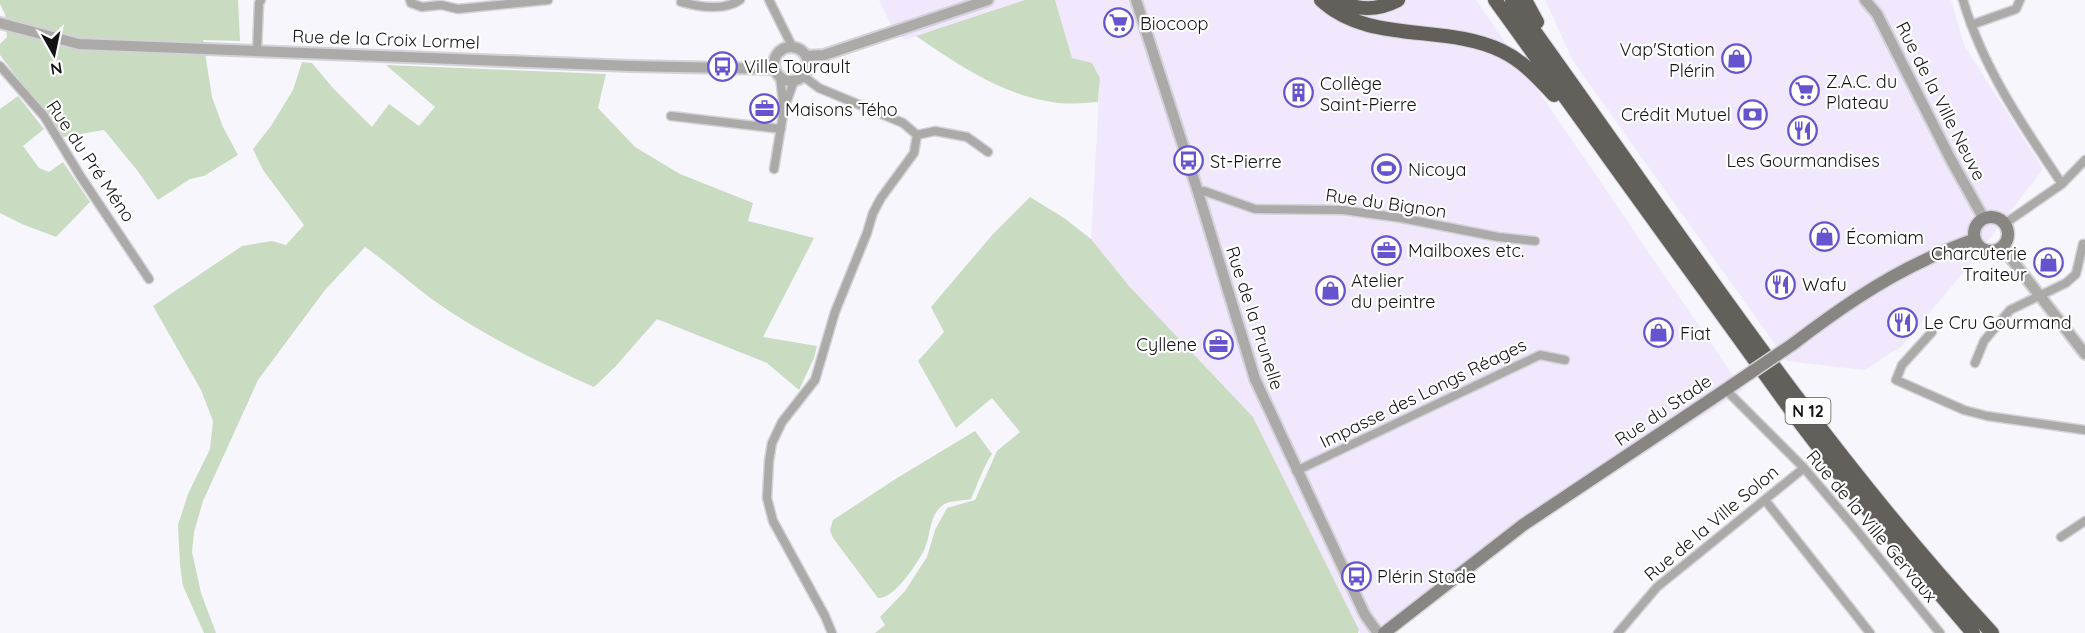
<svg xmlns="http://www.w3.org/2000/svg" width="2085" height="633" viewBox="0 0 2085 633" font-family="Quicksand,sans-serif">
<rect width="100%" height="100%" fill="#f6f6fc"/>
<!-- commercial -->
<path fill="#f1e8fe" d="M 879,0 L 1025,0 L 905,40 L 894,31 Z
M 1055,0 L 1476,0 L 1743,390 L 1530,528 L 1393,633 L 1360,633 L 1253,417 L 1129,286 L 1091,239 L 1100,78 L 1092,63 L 1072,58 Z
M 1545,0 L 1951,0 L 1964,45 L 2043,169 L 1962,274 L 1901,347 L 1864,370 L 1787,361 L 1573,61 Z"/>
<!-- green -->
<path fill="#c9dbc0" d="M 0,0 L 238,0 L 240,41 L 203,40 L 212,97 L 223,127 L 238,155 L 204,176 L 190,179 L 158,200 L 137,170 L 104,130 L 63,137 L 0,55 L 0,44 L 7,37 L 5,14 L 0,4 Z
M 1025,0 L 1055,0 L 1072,58 L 1092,63 L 1100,78 L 1098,102 C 1083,103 1066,105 1052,102 C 1001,94 958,65 916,36 Z
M 302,62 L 312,63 L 332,87 L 372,127 L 389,104 L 419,126 L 435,107 L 386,65 L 606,74 L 598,108 L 635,147 L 680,174 L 753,203 L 748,221 L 814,238 L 763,337 L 817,346 L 814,358 L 799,390 L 767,363 L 657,319 L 615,367 L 594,387 C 538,362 484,336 433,300 C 410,283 388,263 365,247 L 325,290 L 258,380 L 203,501 L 194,532 L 192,552 L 201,593 L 216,633 L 204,633 L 183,586 L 180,565 L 178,525 L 188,494 L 210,449 L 213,421 L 201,390 L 153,306 L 242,246 L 272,241 L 286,245 L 304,225 L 263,170 L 253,149 L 271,126 L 293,90 Z
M 18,96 L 44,129 L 23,146 L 39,168 L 49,172 L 63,162 L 90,202 L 56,237 L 22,224 L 0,213 L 0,109 Z
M 1030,197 L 1064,218 L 1091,239 L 1129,286 L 1253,417 L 1359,630 L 1358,633 L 875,633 L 885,625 L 880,617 L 905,591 L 927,557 L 935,530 L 947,508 L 975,500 L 997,451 L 1020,432 L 992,398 L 956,428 L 918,361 L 944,332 L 931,307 L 993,234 Z
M 975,431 L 992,454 C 983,467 978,484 971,499 C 963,501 949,500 943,505 C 929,515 931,534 925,548 C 919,561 894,600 878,598 L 833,538 L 830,530 L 833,520 L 897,478 Z"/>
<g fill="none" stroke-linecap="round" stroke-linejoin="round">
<defs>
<path id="minor" d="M 410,0 L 411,3 L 422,7 L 441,5 L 458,9 L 548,0
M 769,0 L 793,48
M 1963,0 C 1983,68 2023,126 2062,184
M 681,2 C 699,7 724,11 740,0
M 1971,25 L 2016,9 L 2020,0
M 257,50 L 259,3 L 261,0
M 0,66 L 44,116 L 81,177 L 149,279
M 803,76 L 819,88 L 903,123 L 917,135 L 914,153 L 881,198 L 873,213 L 867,233 L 835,312 L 815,380 L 782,422 L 772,443 L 769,461 L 767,498 L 773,521 L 825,616 L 832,633
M 780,77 L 784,109 L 794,81
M 671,116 L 781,129
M 917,135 L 935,131 L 967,137 L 988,152
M 774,169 L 784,109
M 1198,192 L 1204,191 L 1255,209 L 1343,210 L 1401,218 L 1498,237 L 1535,241
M 2004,224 L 2062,184 L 2085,160
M 1932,332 L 1902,365 L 1896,380 L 1964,410 L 1987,416 L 2085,430
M 1975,363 L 1984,341 L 2010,310 L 2066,283 L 2076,274 L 2083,244
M 1726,390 L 1804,468 L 1854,527 L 1940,633
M 1296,471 L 1540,355 L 1565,360
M 1765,500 L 1870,633
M 2061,537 L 2085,521
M 1618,633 L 1657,587 L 1804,468"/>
<path id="tertiary" d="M 1136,0 L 1198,192 L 1255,379 L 1365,615 L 1378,633
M 1865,0 L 1877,14 L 1950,158 L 1984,219
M 0,23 L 79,44 L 630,66 L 774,69
M774 64a17 17 0 1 1 34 0a17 17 0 1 1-34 0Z
M 806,56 L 824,55 L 988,0
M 2002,247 L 2085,354"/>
<path id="secondary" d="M1974 234a17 17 0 1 1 34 0a17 17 0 1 1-34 0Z
M 1793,344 C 1835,312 1879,281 1927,259 C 1943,251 1959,245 1975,239
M 1384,633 L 1523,525 L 1731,386"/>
<path id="trunk" d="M 1321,0 C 1369,45 1446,23 1502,51 C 1523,61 1538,78 1554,95
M 1337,0 C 1358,11 1377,11 1398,0
M 1495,0 L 1801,424 L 1857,497 L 1973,633
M 1512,0 C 1667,214 1812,439 1992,633
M 1525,0 L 1537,22"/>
</defs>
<!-- minor casing -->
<use href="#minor" stroke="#d2d2d7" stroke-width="11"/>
<!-- tertiary casing -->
<use href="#tertiary" stroke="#d2d2d7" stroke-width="14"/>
<!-- secondary casing -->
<use href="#secondary" stroke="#d2d2d7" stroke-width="15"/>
<!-- trunk casing -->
<use href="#trunk" stroke="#d2d2d7" stroke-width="16"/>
<!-- minor -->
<use href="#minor" stroke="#acaaa8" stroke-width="8"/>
<!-- tertiary -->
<use href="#tertiary" stroke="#acaaa8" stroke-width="10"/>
<!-- secondary -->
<use href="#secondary" stroke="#888582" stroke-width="12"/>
<!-- trunk -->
<use href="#trunk" stroke="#63605c" stroke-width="14"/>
<defs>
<path id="secondary-bridge" d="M 1731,386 L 1793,344"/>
</defs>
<!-- secondary-bridge casing -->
<use href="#secondary-bridge" stroke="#d2d2d7" stroke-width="15" stroke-linecap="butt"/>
<!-- secondary-bridge -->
<use href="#secondary-bridge" stroke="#888582" stroke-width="12"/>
</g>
<!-- icons -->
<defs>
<symbol id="supermarket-ring" viewBox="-11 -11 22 22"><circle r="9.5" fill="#fff" stroke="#6554ce" stroke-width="1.5"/><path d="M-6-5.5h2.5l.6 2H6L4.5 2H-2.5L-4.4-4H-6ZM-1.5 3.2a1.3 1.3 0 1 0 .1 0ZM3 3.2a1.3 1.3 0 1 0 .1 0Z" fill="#6554ce"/></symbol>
<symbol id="shop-ring" viewBox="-11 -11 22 22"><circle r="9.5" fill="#fff" stroke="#6554ce" stroke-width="1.5"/><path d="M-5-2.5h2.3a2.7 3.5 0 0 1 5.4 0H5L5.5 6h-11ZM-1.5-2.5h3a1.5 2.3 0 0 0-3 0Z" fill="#6554ce"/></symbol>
<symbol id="bus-ring" viewBox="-11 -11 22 22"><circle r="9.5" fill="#fff" stroke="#6554ce" stroke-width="1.5"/><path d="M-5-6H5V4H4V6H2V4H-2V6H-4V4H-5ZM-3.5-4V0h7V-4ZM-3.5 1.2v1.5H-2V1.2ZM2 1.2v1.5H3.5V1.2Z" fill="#6554ce"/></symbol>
<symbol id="building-ring" viewBox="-11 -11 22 22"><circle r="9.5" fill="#fff" stroke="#6554ce" stroke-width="1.5"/><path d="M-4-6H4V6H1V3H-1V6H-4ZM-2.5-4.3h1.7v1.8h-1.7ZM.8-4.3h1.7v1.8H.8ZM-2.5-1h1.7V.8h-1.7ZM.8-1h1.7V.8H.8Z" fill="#6554ce"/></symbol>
<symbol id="office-ring" viewBox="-11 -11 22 22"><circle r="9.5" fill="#fff" stroke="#6554ce" stroke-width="1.5"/><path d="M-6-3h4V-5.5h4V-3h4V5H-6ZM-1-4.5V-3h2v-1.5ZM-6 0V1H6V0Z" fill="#6554ce"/></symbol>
<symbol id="bank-ring" viewBox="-11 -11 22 22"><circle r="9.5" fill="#fff" stroke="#6554ce" stroke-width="1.5"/><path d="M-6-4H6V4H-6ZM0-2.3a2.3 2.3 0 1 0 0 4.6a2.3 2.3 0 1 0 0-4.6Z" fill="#6554ce"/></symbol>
<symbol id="restaurant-ring" viewBox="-11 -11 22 22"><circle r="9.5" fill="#fff" stroke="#6554ce" stroke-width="1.5"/><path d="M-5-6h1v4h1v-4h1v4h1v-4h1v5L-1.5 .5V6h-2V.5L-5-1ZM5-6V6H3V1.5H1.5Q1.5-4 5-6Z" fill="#6554ce"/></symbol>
<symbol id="stadium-ring" viewBox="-11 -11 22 22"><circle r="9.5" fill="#fff" stroke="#6554ce" stroke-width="1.5"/><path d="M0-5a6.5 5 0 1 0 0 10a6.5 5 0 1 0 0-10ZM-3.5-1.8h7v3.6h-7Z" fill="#6554ce"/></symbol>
</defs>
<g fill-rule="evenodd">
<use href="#supermarket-ring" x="1102" y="6" width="33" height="33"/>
<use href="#shop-ring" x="1720" y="42" width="33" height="33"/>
<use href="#bus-ring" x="706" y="50" width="33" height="33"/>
<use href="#supermarket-ring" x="1788" y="74" width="33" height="33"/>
<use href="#building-ring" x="1282" y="76" width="33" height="33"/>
<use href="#office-ring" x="748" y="92" width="33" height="33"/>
<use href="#bank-ring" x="1736" y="98" width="33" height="33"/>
<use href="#restaurant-ring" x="1786" y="114" width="33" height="33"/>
<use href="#bus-ring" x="1172" y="144" width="33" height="33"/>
<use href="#stadium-ring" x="1370" y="152" width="33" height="33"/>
<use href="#shop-ring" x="1808" y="220" width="33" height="33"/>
<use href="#office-ring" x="1370" y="234" width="33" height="33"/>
<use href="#shop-ring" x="2032" y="246" width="33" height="33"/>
<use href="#restaurant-ring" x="1764" y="268" width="33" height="33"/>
<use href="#shop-ring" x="1314" y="274" width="33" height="33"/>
<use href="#restaurant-ring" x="1886" y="306" width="33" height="33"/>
<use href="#shop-ring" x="1642" y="316" width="33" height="33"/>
<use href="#office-ring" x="1202" y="328" width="33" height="33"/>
<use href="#bus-ring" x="1340" y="560" width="33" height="33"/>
</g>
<g text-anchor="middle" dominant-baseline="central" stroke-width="4.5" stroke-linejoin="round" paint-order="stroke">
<!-- shield labels -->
<rect fill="#fff" stroke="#5a5a5b" stroke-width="1.5" x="1785.5" y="398" width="45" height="26" rx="4.5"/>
<g font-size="16" font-weight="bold" fill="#131315">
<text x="1808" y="411">N 12</text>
</g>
<!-- poi labels -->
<g font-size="18" fill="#131315" stroke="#fff" text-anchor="start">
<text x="1140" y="23">Biocoop</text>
<text x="1715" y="49" text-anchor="end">Vap'Station<tspan x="1715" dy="21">Plérin</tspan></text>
<text x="744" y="66">Ville Tourault</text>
<text x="1826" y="81">Z.A.C. du<tspan x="1826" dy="21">Plateau</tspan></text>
<text x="1320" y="83">Collège<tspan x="1320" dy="21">Saint-Pierre</tspan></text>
<text x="785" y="109">Maisons Tého</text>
<text x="1731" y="114" text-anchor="end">Crédit Mutuel</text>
<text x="1803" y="160" text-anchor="middle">Les Gourmandises</text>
<text x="1210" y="161">St-Pierre</text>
<text x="1408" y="169">Nicoya</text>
<text x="1846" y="237">Écomiam</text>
<text x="1408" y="250">Mailboxes etc.</text>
<text x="2027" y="253" text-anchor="end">Charcuterie<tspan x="2027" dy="21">Traiteur</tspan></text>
<text x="1351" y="280">Atelier<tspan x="1351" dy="21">du peintre</tspan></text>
<text x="1802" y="284">Wafu</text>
<text x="1924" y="322">Le Cru Gourmand</text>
<text x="1680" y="333">Fiat</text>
<text x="1197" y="344" text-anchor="end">Cyllene</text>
<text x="1377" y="576">Plérin Stade</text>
</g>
<!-- street labels -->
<g font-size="18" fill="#131315" stroke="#fff">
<text transform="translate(386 39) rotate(2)">Rue de la Croix Lormel</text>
<text transform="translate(1941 101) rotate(63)">Rue de la Ville Neuve</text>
<text transform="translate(91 161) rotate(56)">Rue du Pré Méno</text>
<text transform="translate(1386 203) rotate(8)">Rue du Bignon</text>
<text transform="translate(1255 318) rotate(72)">Rue de la Prunelle</text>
<text transform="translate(1423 393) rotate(-26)">Impasse des Longs Réages</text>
<text transform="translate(1663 410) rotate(-34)">Rue du Stade</text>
<text transform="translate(1711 523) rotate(-40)">Rue de la Ville Solon</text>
<text transform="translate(1872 526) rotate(50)">Rue de la Ville Gervaux</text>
</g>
</g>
<!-- north arrow -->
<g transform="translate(54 54) rotate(171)" stroke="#ffffff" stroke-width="4.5" paint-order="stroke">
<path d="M0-4.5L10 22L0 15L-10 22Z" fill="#131315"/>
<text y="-9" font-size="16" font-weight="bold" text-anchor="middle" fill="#131315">N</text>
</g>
</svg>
